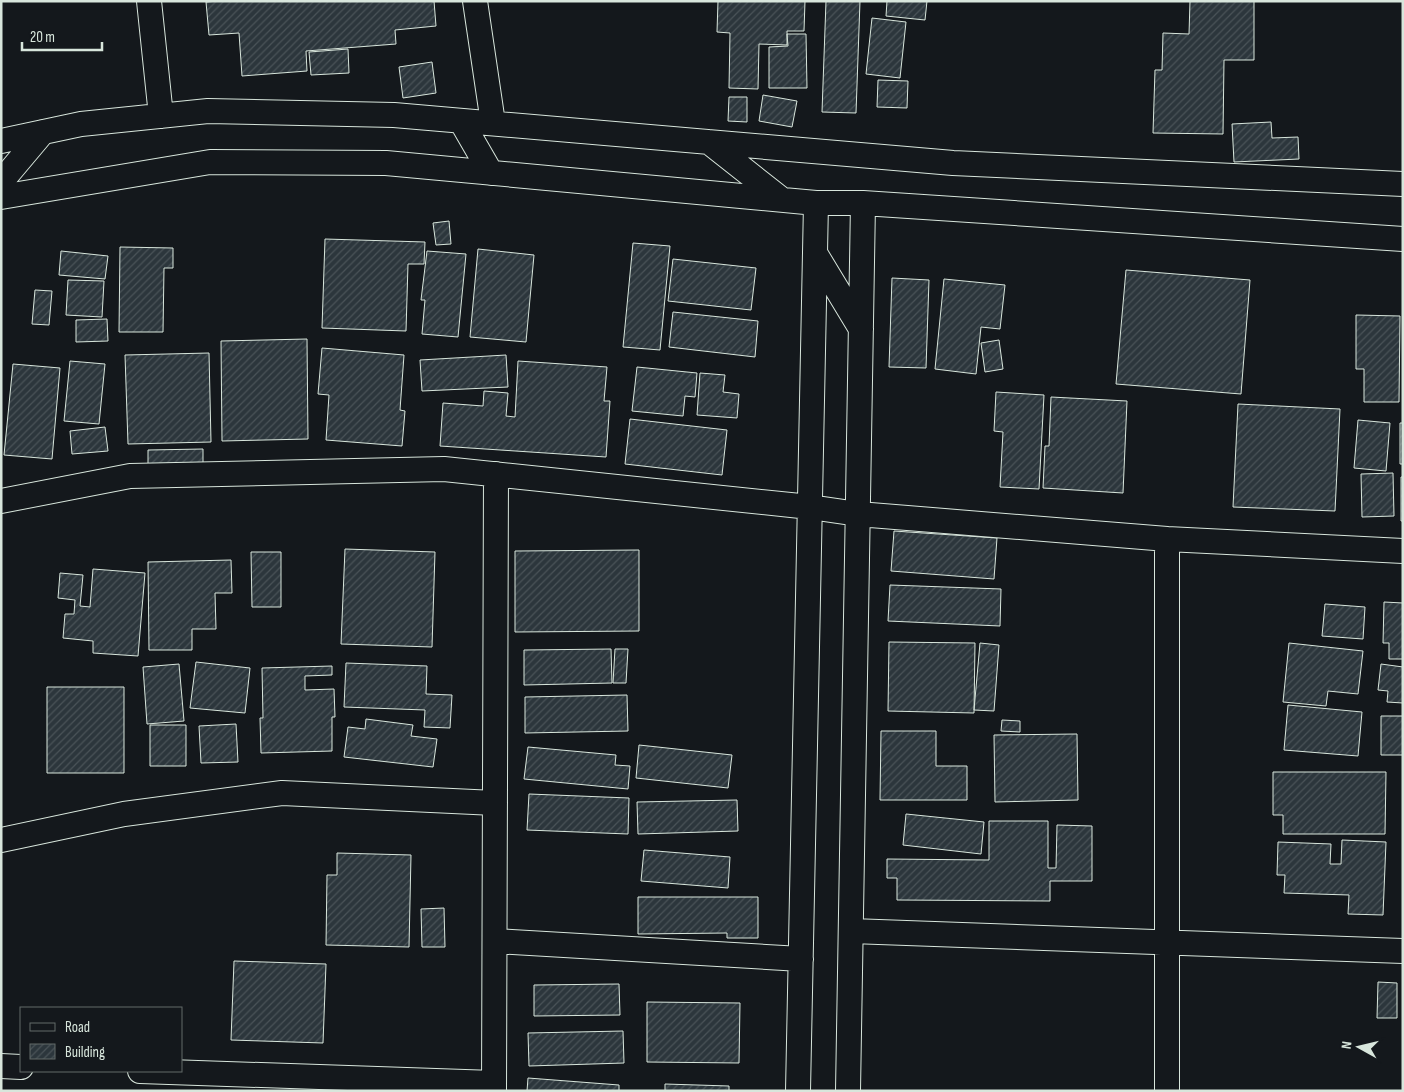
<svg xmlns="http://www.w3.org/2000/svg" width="1404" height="1092" viewBox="0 0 1404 1092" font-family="'Sofia Sans Condensed',sans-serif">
<defs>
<pattern id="building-hatch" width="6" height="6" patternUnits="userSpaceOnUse" patternTransform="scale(1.25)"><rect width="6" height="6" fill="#2c363c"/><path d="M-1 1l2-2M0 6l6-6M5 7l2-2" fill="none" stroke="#4a5358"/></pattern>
</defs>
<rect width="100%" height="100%" fill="#14181c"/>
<!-- building -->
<path fill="url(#building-hatch)" stroke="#d8e6dc" d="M 219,1 L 434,1 L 436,26 L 395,30 L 396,44 L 306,51 L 307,71 L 242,76 L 239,33 L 209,35 L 206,2 Z
M 718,1 L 805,1 L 804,31 L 787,31 L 787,45 L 759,44 L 758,89 L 729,88 L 730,33 L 717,32 Z
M 826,1 L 860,1 L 856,113 L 822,112 Z
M 887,1 L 927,1 L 925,20 L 886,16 Z
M 1190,1 L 1254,1 L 1254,60 L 1224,60 L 1223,134 L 1153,133 L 1155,70 L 1162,70 L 1163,33 L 1189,34 Z
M 872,18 L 906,22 L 900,78 L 866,74 Z
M 787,34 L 806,34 L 807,88 L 769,88 L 769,47 L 788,46 Z
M 348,49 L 349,73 L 311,75 L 309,52 Z
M 432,62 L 436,93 L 403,98 L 399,67 Z
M 878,80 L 908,81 L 907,108 L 877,107 Z
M 763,95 L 797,101 L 792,127 L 759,121 Z
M 729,97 L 747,97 L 747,122 L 728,121 Z
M 1271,122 L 1272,138 L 1298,137 L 1299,159 L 1234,162 L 1232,124 Z
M 449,221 L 451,244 L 436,245 L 433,223 Z
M 325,239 L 425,242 L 424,264 L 408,264 L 406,331 L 322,328 Z
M 633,243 L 670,246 L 660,350 L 623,347 Z
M 120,247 L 173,248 L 173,268 L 164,268 L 163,332 L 119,332 Z
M 478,249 L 534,255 L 526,342 L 470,337 Z
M 61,251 L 108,256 L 105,279 L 59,275 Z
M 427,251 L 466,254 L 458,337 L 422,334 L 425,300 L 421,300 Z
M 673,259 L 756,268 L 751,310 L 668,301 Z
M 1126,270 L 1250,280 L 1241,394 L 1116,384 Z
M 892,278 L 929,280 L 926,368 L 889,367 Z
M 944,279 L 1005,285 L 1000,329 L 981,327 L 976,374 L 935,369 Z
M 68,280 L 104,281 L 102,317 L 66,315 Z
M 35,290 L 52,291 L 49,325 L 32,324 Z
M 673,312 L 758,321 L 755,357 L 669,347 Z
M 1356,315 L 1400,316 L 1399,402 L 1364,402 L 1364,369 L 1356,369 Z
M 107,319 L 108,341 L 76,342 L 76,320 Z
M 307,339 L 308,439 L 222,441 L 221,341 Z
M 999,340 L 1003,369 L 985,372 L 981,343 Z
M 322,348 L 404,355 L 400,410 L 405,411 L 402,446 L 326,440 L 329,395 L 318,394 Z
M 209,353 L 211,442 L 128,444 L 125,355 Z
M 506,355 L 508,387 L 422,391 L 420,360 Z
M 70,361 L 105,364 L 99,424 L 64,421 Z
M 518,361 L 607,367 L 604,401 L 610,401 L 606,457 L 440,446 L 443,403 L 483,406 L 484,391 L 508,393 L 506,416 L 515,417 Z
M 13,364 L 60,368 L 52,459 L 4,455 Z
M 637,367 L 697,373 L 695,397 L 685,396 L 683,416 L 632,411 Z
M 700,373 L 725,375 L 723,392 L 739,394 L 737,418 L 697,415 Z
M 996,392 L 1044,395 L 1039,489 L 1000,487 L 1003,432 L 994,431 Z
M 1051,397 L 1127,401 L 1123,493 L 1043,488 L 1045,446 L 1049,446 Z
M 1238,404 L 1340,409 L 1335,511 L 1233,507 Z
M 630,419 L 727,430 L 722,475 L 625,464 Z
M 1358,420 L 1390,423 L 1386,471 L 1354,468 Z
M 1400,423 L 1403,423 L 1403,464 L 1400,464 Z
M 105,427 L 108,451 L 72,454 L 70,431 Z
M 203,449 L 203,465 L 148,465 L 148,450 Z
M 1393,473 L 1394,516 L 1362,517 L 1361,474 Z
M 1401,477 L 1403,477 L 1403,521 L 1401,521 Z
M 894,531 L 997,538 L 994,579 L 891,571 Z
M 345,549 L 435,552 L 432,647 L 341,644 Z
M 639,550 L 639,631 L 515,632 L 515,551 Z
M 251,552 L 281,552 L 281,607 L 252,607 Z
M 231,560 L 232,593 L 215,593 L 216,629 L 192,629 L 192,650 L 149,650 L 148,562 Z
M 93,569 L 145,573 L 138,656 L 93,653 L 93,641 L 63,638 L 65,614 L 74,614 L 75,600 L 58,598 L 60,573 L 83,575 L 80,606 L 90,607 Z
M 890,585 L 1001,589 L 1000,626 L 888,621 Z
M 1384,602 L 1403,603 L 1403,659 L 1389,659 L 1389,643 L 1383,643 Z
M 1325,604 L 1365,607 L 1363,639 L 1322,636 Z
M 889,642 L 975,643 L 974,713 L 888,711 Z
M 980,643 L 999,645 L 994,711 L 974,710 Z
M 1289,643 L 1363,651 L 1358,694 L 1328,691 L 1326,706 L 1283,702 Z
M 611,649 L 612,683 L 524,685 L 524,650 Z
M 615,649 L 628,649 L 626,683 L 613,683 Z
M 196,662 L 250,668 L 245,713 L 190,708 Z
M 346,663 L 427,666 L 426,694 L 452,695 L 450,728 L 424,727 L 425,710 L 344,707 Z
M 179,664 L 184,721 L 147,724 L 143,667 Z
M 1381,664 L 1403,667 L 1403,703 L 1387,702 L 1388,691 L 1378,690 Z
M 332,666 L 332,675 L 305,676 L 305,690 L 334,689 L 335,717 L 332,717 L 332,751 L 261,753 L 260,718 L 263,718 L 262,668 Z
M 47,687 L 124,687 L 124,773 L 47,773 Z
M 627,695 L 628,731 L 525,733 L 525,697 Z
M 1288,705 L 1362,712 L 1358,756 L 1284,750 Z
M 1381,716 L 1403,716 L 1403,755 L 1381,755 Z
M 366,719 L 413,725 L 411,736 L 437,739 L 433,767 L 344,757 L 348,727 L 365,729 Z
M 1002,720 L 1020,721 L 1020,732 L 1001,731 Z
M 236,724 L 238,762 L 201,763 L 199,726 Z
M 150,725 L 186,725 L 186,766 L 150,766 Z
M 881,731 L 936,731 L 936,766 L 967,766 L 967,800 L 880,800 Z
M 1077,734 L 1078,800 L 995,802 L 994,735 Z
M 639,745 L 732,755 L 728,788 L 636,778 Z
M 528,747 L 616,755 L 615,765 L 630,766 L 628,789 L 524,779 Z
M 1273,772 L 1386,772 L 1385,834 L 1283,834 L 1283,815 L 1273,815 Z
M 529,794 L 629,798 L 628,834 L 527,830 Z
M 737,800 L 738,831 L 638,834 L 637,802 Z
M 906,814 L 984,822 L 981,854 L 903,845 Z
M 989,821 L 1048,821 L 1048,868 L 1056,868 L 1057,825 L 1092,826 L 1092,881 L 1050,881 L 1050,901 L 897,900 L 897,878 L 887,878 L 887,859 L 989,860 Z
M 1342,840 L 1386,842 L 1383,915 L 1348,914 L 1349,895 L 1284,893 L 1285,875 L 1277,875 L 1278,842 L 1331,844 L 1330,864 L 1341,864 Z
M 644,850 L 730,857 L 728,888 L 641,881 Z
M 337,853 L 411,855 L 409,947 L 326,945 L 327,875 L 337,875 Z
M 638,897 L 758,897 L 758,938 L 727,938 L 727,933 L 638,934 Z
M 444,908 L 445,947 L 422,947 L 421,909 Z
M 234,961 L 326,964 L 323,1043 L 231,1040 Z
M 1378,982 L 1397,983 L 1397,1018 L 1377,1018 Z
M 619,984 L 620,1015 L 534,1016 L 534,985 Z
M 647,1002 L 740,1003 L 739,1063 L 647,1062 Z
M 623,1031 L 624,1063 L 529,1066 L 528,1033 Z
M 528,1078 L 619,1085 L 619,1091 L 527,1091 Z
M 665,1084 L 729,1086 L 729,1091 L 665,1091 Z"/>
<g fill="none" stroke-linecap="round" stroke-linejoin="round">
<defs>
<path id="street" d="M 149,1 L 161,116
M 475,1 L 493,123
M 461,121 L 491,173
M 1,141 L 81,124 L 208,111 L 394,115 L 953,163 L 1403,184
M 709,142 L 781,199
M 1,182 L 43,132
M 1,197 L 210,162 L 386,163 L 816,203 L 863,203 L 1403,239
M 815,253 L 861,329
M 1,501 L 130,476 L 444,469 L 810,507 L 858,514 L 1167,539
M 1,840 L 124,814 L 282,793 L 495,803
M 851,931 L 1403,951
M 495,941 L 801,959
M 1,1066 L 21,1067
M 140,1071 L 494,1083
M 494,1091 L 496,474
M 798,1091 L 816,203
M 848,1091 L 863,203
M 1167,1091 L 1167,539 L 1403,551"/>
</defs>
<!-- street casing -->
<use href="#street" stroke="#d8e6dc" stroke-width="26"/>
<!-- street -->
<use href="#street" stroke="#14181c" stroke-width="24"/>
</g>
<!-- border -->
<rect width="1404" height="1092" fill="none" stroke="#d8e6dc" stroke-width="5"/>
<!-- legend -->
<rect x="20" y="1007" width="162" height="65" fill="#14181c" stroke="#626a69"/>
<rect x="30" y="1023" width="25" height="8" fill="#14181c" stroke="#626a69"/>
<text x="65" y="1032" font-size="15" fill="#d8e6dc">Road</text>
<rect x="30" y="1044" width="25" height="15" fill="url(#building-hatch)" stroke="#626a69"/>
<text x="65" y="1057" font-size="15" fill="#d8e6dc">Building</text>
<!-- north arrow -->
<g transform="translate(1359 1047) rotate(278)" stroke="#14181c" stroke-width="4" paint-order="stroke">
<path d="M0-4L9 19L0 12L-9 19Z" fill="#d8e6dc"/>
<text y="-8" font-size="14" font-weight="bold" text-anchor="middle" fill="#d8e6dc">N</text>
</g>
<!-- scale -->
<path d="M22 42v8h80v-8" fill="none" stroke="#d8e6dc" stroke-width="2.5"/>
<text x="30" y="42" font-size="15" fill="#d8e6dc" stroke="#14181c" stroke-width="4" paint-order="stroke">20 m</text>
</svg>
